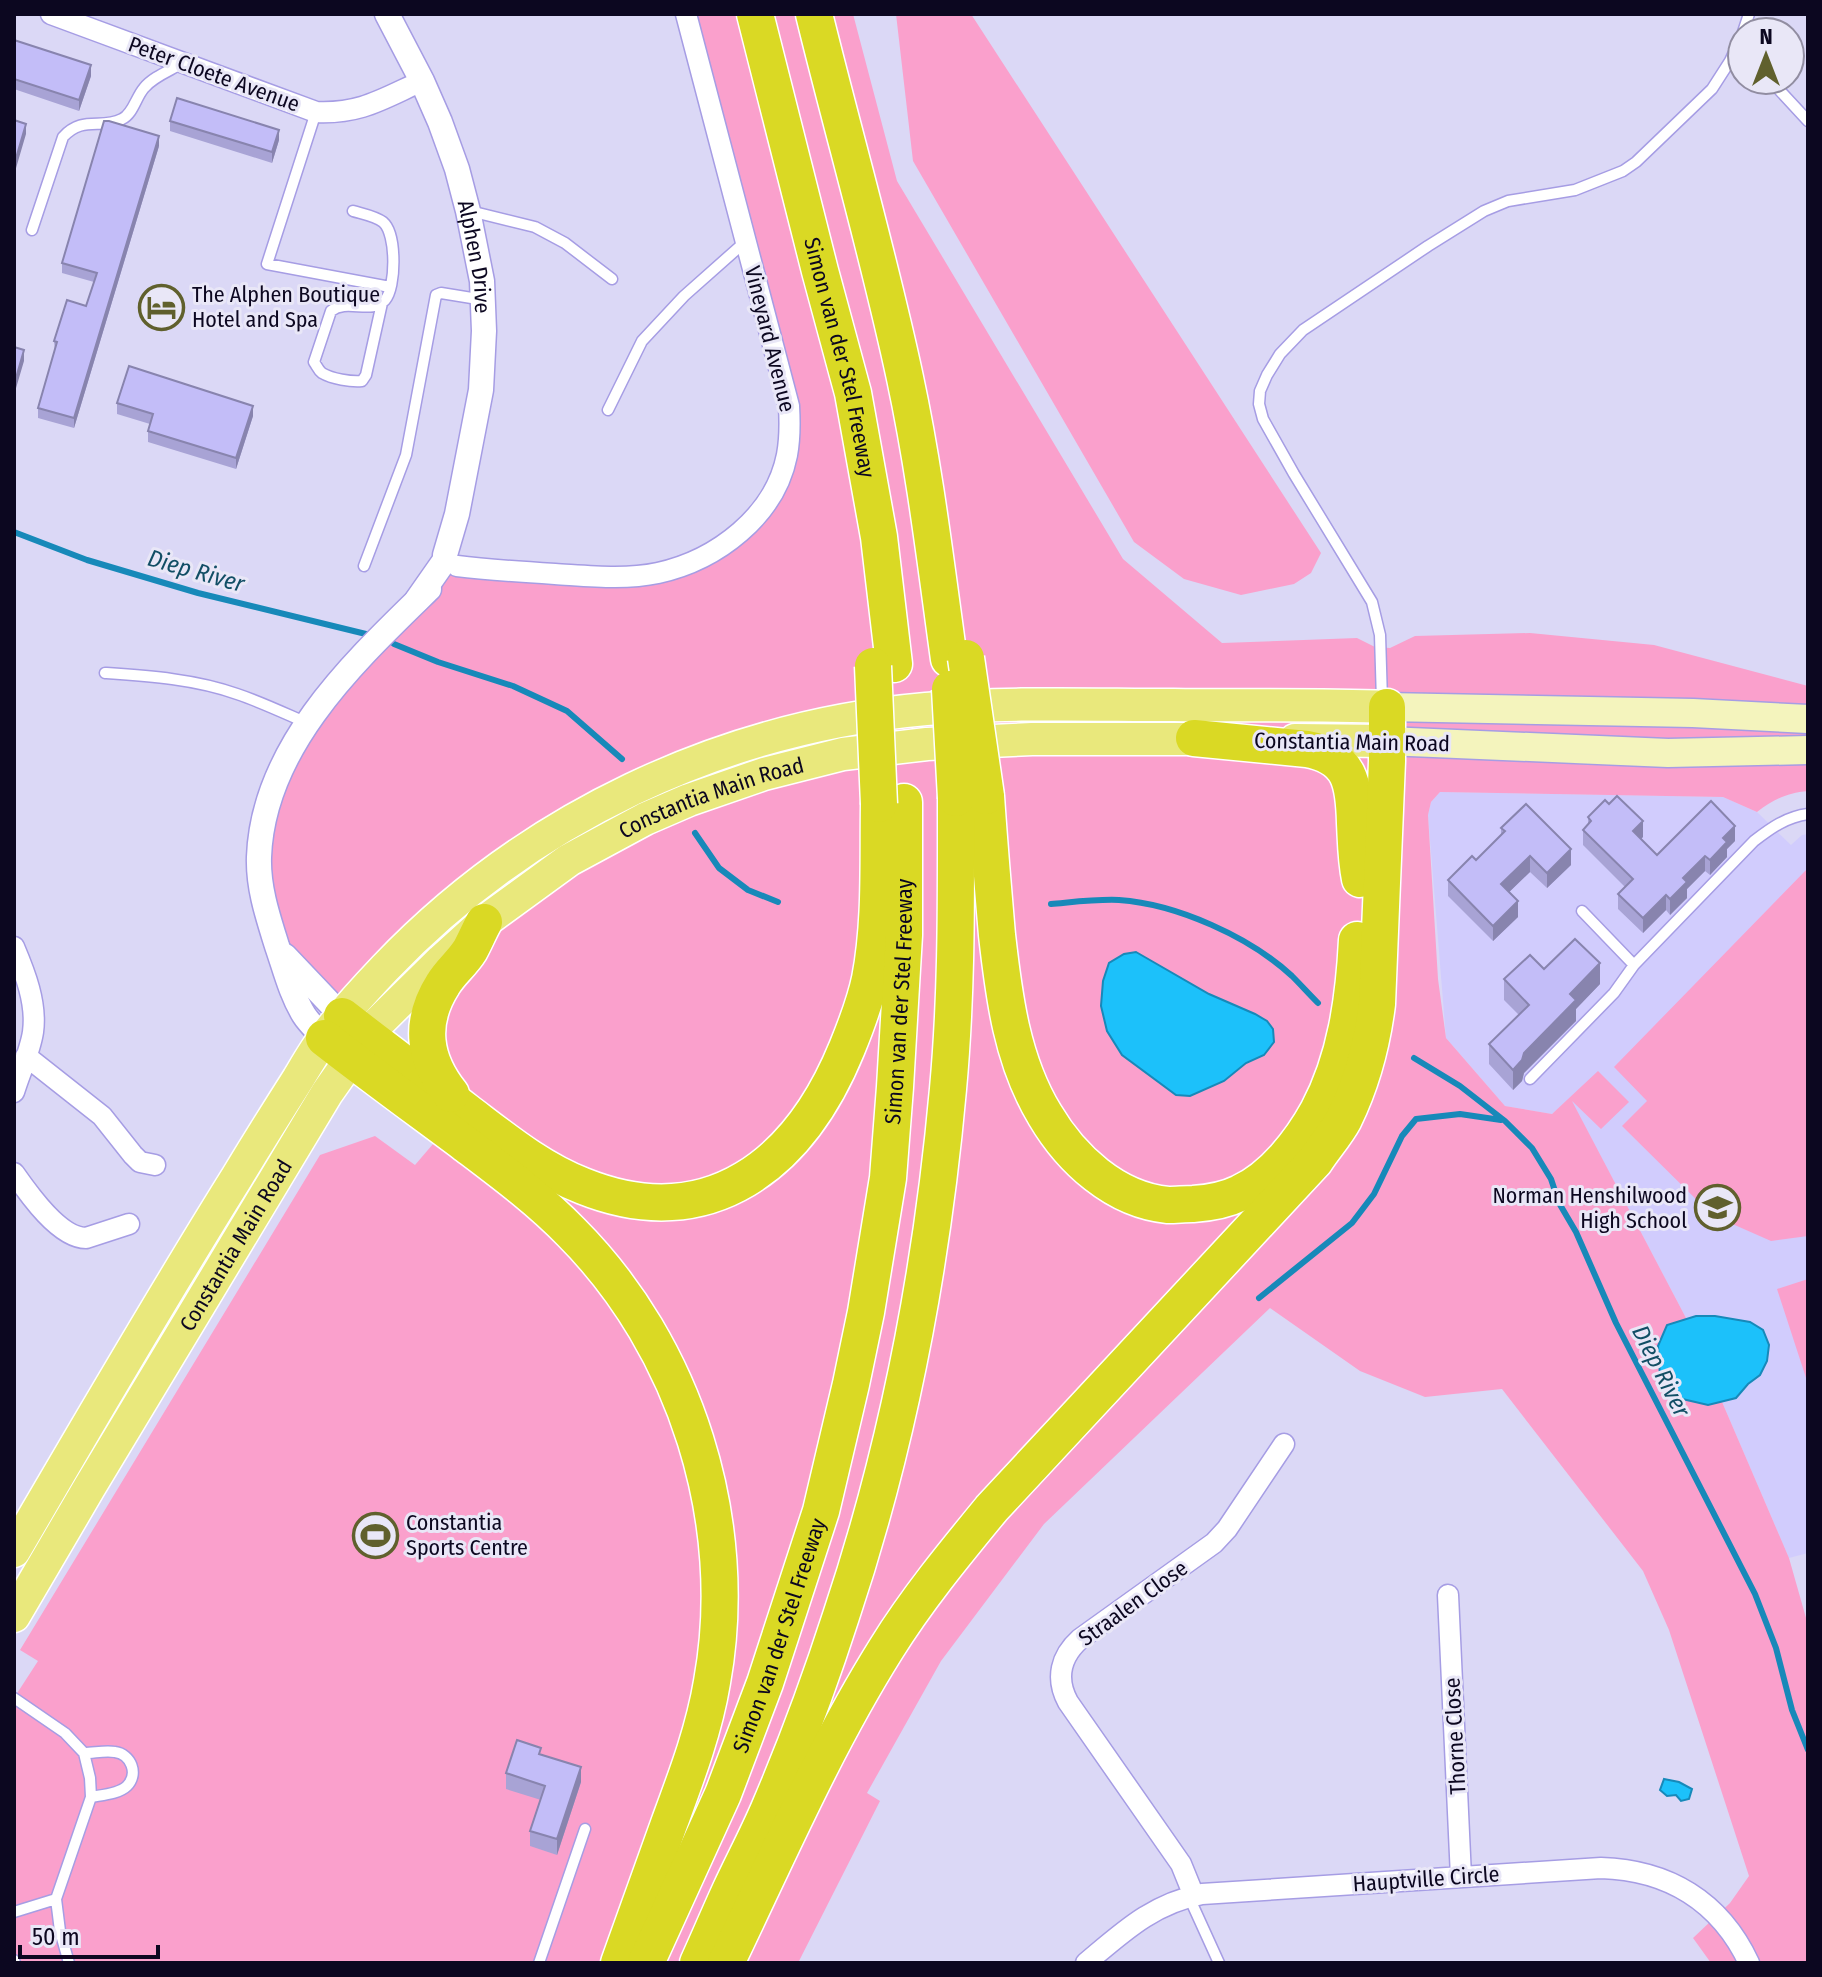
<svg xmlns="http://www.w3.org/2000/svg" width="1822" height="1977" viewBox="0 0 1822 1977" font-family="'Fira Sans Condensed',sans-serif">
<rect width="100%" height="100%" fill="#dbd8f6"/>
<!-- built -->
<path fill="#d1ccfd" d="M 1440,792 L 1723,797 L 1757,812 L 1791,845 L 1802,835 L 1808,834 L 1808,1553 L 1789,1558 L 1686,1318 L 1570,1098 L 1552,1114 L 1505,1106 L 1446,1038 L 1428,815 L 1431,802 Z"/>
<!-- green -->
<path fill="#faa0cc" d="M 686,14 L 853,14 L 897,181 L 1123,559 L 1222,643 L 1357,638 L 1375,647 L 1390,648 L 1415,636 L 1530,633 L 1654,645 L 1808,686 L 1808,791 C 1787,793 1774,799 1757,812 L 1723,797 L 1440,792 L 1431,802 L 1428,815 L 1438,979 L 1446,1038 L 1505,1106 L 1552,1114 L 1598,1071 L 1629,1102 L 1601,1129 L 1572,1101 L 1686,1318 L 1789,1558 L 1808,1625 L 1808,1963 L 1711,1963 L 1693,1938 L 1730,1903 L 1749,1876 L 1669,1630 L 1643,1571 L 1502,1389 L 1425,1397 L 1360,1371 L 1270,1308 L 1044,1524 L 941,1661 L 867,1793 L 880,1801 L 798,1963 L 14,1963 L 14,1698 L 38,1661 L 20,1650 L 320,1155 L 375,1136 L 415,1165 L 463,1109 L 427,1046 L 484,922 L 457,900 L 342,1016 L 278,948 L 259,875 L 285,761 L 452,567 L 657,573 L 749,524 L 790,431 Z
M 896,14 L 971,14 L 1321,553 L 1311,573 L 1294,584 L 1241,595 L 1184,579 L 1134,542 L 913,161 Z
M 1808,868 L 1808,1236 L 1771,1241 L 1712,1215 L 1622,1126 L 1647,1101 L 1614,1067 Z
M 1808,1279 L 1808,1384 L 1777,1289 Z"/>
<!-- water -->
<path fill="#1cc1fa" stroke="#1789b9" stroke-width="2" d="M 1136,952 L 1209,994 L 1255,1014 L 1267,1021 L 1273,1029 L 1274,1042 L 1264,1055 L 1246,1063 L 1224,1081 L 1190,1096 L 1176,1095 L 1122,1055 L 1107,1031 L 1101,1006 L 1103,981 L 1109,963 L 1124,954 Z
M 1696,1316 L 1715,1316 L 1750,1322 L 1763,1330 L 1769,1345 L 1767,1361 L 1760,1375 L 1748,1384 L 1736,1398 L 1708,1405 L 1674,1397 L 1660,1376 L 1658,1346 L 1667,1325 Z
M 1664,1779 L 1679,1782 L 1692,1789 L 1689,1799 L 1681,1801 L 1676,1795 L 1667,1796 L 1660,1790 Z"/>
<g fill="none" stroke-linecap="round" stroke-linejoin="round">
<!-- stream -->
<path stroke="#1789b9" stroke-width="6" d="M 14,532 L 87,560 L 198,593 L 370,635
M 394,644 L 438,662 L 513,686 L 567,711 L 622,759
M 695,833 L 719,868 L 748,890 L 778,902
M 1051,904 C 1074,902 1097,899 1119,900 C 1177,904 1250,937 1292,976 C 1301,985 1309,994 1318,1003
M 1414,1058 L 1460,1086 L 1505,1121 L 1532,1148 L 1551,1179 L 1559,1203 L 1576,1232 L 1616,1323 L 1755,1594 L 1776,1648 L 1792,1710 L 1808,1750
M 1259,1298 L 1352,1223 L 1374,1194 L 1402,1136 L 1416,1119 L 1460,1114 L 1501,1120"/>
<defs>
<path id="service" d="M 1743,32 L 1749,14
M 1770,80 L 1808,121
M 316,112 L 267,264 L 390,287
M 353,211 C 363,214 375,216 383,222 C 397,234 396,288 385,300 C 371,315 347,298 331,311 L 314,362 C 317,366 318,370 322,373 C 332,379 351,382 362,381 L 366,375 L 382,303
M 470,211 L 535,227 L 565,243 L 612,279
M 32,230 L 63,137 C 83,115 101,130 122,119 C 133,114 136,97 144,88 C 153,77 169,71 181,64
M 608,410 L 642,341 L 684,296 L 746,241
M 364,566 L 406,455 L 436,295 L 441,293 L 484,300
M 105,673 C 149,676 195,679 237,694 C 261,702 284,713 307,723
M 1382,701 L 1380,635 L 1372,602 L 1294,474 L 1263,419 L 1259,404 L 1260,391 L 1267,375 L 1280,354 L 1303,330 L 1428,246 L 1484,211 L 1508,201 L 1575,190 L 1623,171 L 1636,162 L 1712,89 L 1730,61 L 1742,35
M 1582,911 L 1634,965 L 1754,841 C 1771,828 1786,817 1808,814
M 1530,1079 L 1614,993 L 1634,965
M 14,1698 L 65,1733 L 84,1753 L 90,1778 L 91,1797 L 56,1899 L 60,1931 L 69,1963
M 84,1753 C 94,1753 106,1750 115,1752 C 131,1754 139,1774 127,1786 C 119,1794 101,1795 91,1797
M 1189,1897 L 1219,1963
M 14,1912 L 56,1899
M 14,1960 L 15,1963
M 539,1963 L 585,1829"/>
<path id="minor" d="M 51,14 L 316,112 C 361,114 382,99 422,81
M 457,566 C 489,570 522,572 555,574 C 589,576 625,580 658,573 C 717,560 775,516 787,455 C 790,439 790,423 789,406 L 686,14
M 14,947 C 25,973 37,1003 33,1032 C 30,1052 20,1072 14,1092
M 26,1056 L 102,1116 L 133,1155 L 140,1162 L 155,1165
M 14,1173 C 28,1193 59,1238 86,1238 L 129,1224
M 1448,1595 L 1461,1877
M 1194,1896 L 1181,1864 L 1068,1702 C 1055,1678 1061,1656 1080,1639 L 1214,1543 L 1227,1529 L 1284,1444
M 1086,1963 C 1123,1932 1152,1904 1202,1894 L 1601,1868 C 1668,1870 1720,1901 1749,1963"/>
<g id="tertiary">
<path id="s1" d="M 387,14 L 422,81 L 440,122 L 457,169 L 468,211 L 482,281 L 484,331 L 481,390 L 457,514 L 445,555 L 445,560 L 417,600"/>
<path d="M 285,956 L 342,1016"/>
<path d="M 324,1038 C 317,1030 309,1023 304,1015 C 291,994 285,969 277,946 C 268,917 258,888 259,857 C 263,746 355,661 429,589"/>
</g>
<path id="secondary" d="M 1387,707 L 1693,713 L 1808,719
M 1387,741 L 1668,753 L 1808,750"/>
<g id="primary">
<path d="M 1295,740 L 1387,741"/>
<path d="M 14,1551 C 87,1426 160,1300 237,1177 C 257,1144 277,1112 298,1079 C 307,1064 316,1048 327,1034 C 345,1011 365,989 385,968 C 527,819 721,727 926,709 C 1008,702 1092,705 1174,705 C 1245,706 1316,704 1387,707"/>
<path id="s2" d="M 14,1616 L 89,1488 L 327,1093 L 351,1059 L 379,1022 L 442,960 L 484,922 L 569,860 L 645,819 L 689,800 L 764,774 L 843,754 L 927,744 L 1032,739 L 1220,739"/>
</g>
<g id="motorway">
<path id="s3" d="M 755,14 L 820,271 L 853,393 L 879,537 L 894,664"/>
<path d="M 814,14 C 844,136 879,256 905,378 C 925,471 936,566 949,659"/>
<path d="M 1194,738 L 1307,749 C 1351,757 1354,784 1355,823 C 1356,842 1356,860 1360,879"/>
<path d="M 986,796 C 989,842 993,888 997,935 C 1004,997 1012,1061 1045,1115 C 1071,1159 1115,1200 1168,1205 C 1176,1205 1185,1204 1193,1204 C 1208,1203 1226,1200 1240,1193 C 1273,1178 1301,1142 1318,1111 C 1346,1058 1354,999 1357,940"/>
<path d="M 342,1016 C 383,1048 425,1079 466,1111 C 503,1139 539,1169 583,1186 C 710,1237 800,1163 847,1048 C 856,1026 865,1003 870,979 C 881,922 878,862 879,804"/>
<path d="M 324,1038 C 370,1074 417,1108 464,1143 C 501,1171 539,1199 571,1232 C 686,1347 741,1522 712,1682 C 704,1730 687,1775 670,1821 C 653,1868 636,1916 619,1963"/>
<path d="M 451,1094 C 424,1060 418,1023 443,984 C 450,972 462,963 470,950 C 475,941 479,931 484,922"/>
<path id="s4" d="M 646,1963 L 723,1794 L 765,1683 L 821,1511 L 851,1384 L 866,1312 L 888,1178 L 895,1087 L 904,935 L 904,802"/>
<path d="M 698,1963 C 709,1939 719,1915 730,1891 C 743,1863 757,1837 769,1809 C 796,1746 820,1681 841,1616 C 898,1446 932,1267 948,1089 C 957,992 956,895 956,798"/>
<path d="M 726,1963 C 777,1857 824,1748 886,1649 C 917,1599 955,1553 992,1508 L 1315,1161 C 1324,1147 1336,1134 1344,1119 C 1362,1082 1372,1044 1377,1004 L 1387,761 L 1387,707"/>
</g>
</defs>
<!-- service casing -->
<use href="#service" stroke="#a69de4" stroke-width="13"/>
<!-- minor casing -->
<use href="#minor" stroke="#a69de4" stroke-width="23"/>
<!-- tertiary casing -->
<use href="#tertiary" stroke="#a69de4" stroke-width="27"/>
<!-- secondary casing -->
<use href="#secondary" stroke="#a69de4" stroke-width="31"/>
<!-- primary casing -->
<use href="#primary" stroke="#fff" stroke-width="35"/>
<!-- motorway casing -->
<use href="#motorway" stroke="#fff" stroke-width="39"/>
<!-- service -->
<use href="#service" stroke="#fff" stroke-width="10"/>
<!-- minor -->
<use href="#minor" stroke="#fff" stroke-width="20"/>
<!-- tertiary -->
<use href="#tertiary" stroke="#fff" stroke-width="24"/>
<!-- secondary -->
<use href="#secondary" stroke="#f4f4bd" stroke-width="28"/>
<!-- primary -->
<use href="#primary" stroke="#e9e87c" stroke-width="32"/>
<!-- motorway -->
<use href="#motorway" stroke="#dad924" stroke-width="36"/>
<defs>
<path id="motorway-bridge" d="M 966,658 L 986,796
M 873,666 L 879,804
M 950,689 L 956,798"/>
</defs>
<!-- motorway-bridge casing -->
<use href="#motorway-bridge" stroke="#fff" stroke-width="39" stroke-linecap="butt"/>
<!-- motorway-bridge -->
<use href="#motorway-bridge" stroke="#dad924" stroke-width="36"/>
</g>
<!-- wall -->
<path fill="#a8a3d5" d="M 14,40 L 91,76 L 79,111 L 14,89 Z
M 170,121 L 279,140 L 272,163 L 170,131 Z
M 159,146 L 74,428 L 38,418 L 38,408 L 55,351 L 54,341 L 86,306 L 94,282 L 62,273 L 62,263 Z
M 117,403 L 253,416 L 236,469 L 148,442 L 148,431 L 150,424 L 117,414 Z
M 1588,817 L 1643,837 L 1641,839 L 1657,855 L 1735,841 L 1727,849 L 1727,857 L 1710,875 L 1705,871 L 1687,889 L 1687,898 L 1670,915 L 1666,910 L 1643,933 L 1618,909 L 1618,894 L 1625,887 L 1583,845 L 1583,830 L 1588,825 Z
M 1501,828 L 1571,865 L 1547,888 L 1530,872 L 1509,892 L 1518,917 L 1493,941 L 1448,896 L 1448,880 L 1476,860 L 1501,835 Z
M 1544,969 L 1600,984 L 1576,1009 L 1576,1021 L 1524,1073 L 1522,1081 L 1513,1090 L 1489,1064 L 1489,1044 L 1519,1015 L 1504,1000 L 1504,979 Z
M 541,1754 L 581,1782 L 557,1855 L 530,1846 L 530,1831 L 541,1800 L 506,1789 L 506,1773 Z"/>
<!-- shaded-wall -->
<path fill="#8884ae" d="M 91,65 L 91,76 L 79,111 L 79,100 Z
M 26,124 L 26,134 L 14,175 L 14,165 Z
M 279,130 L 279,140 L 272,163 L 272,152 Z
M 159,136 L 159,146 L 74,428 L 74,418 Z
M 24,350 L 24,361 L 14,395 L 14,385 Z
M 253,406 L 253,416 L 236,469 L 236,458 Z
M 1643,821 L 1643,837 L 1633,846 L 1633,831 Z
M 1735,826 L 1735,841 L 1727,849 L 1727,857 L 1710,875 L 1710,860 L 1723,838 Z
M 1571,849 L 1571,865 L 1547,888 L 1547,873 Z
M 1530,856 L 1530,872 L 1501,900 L 1501,884 Z
M 1705,856 L 1705,871 L 1687,889 L 1687,898 L 1670,915 L 1670,899 L 1683,878 Z
M 1666,895 L 1666,910 L 1643,933 L 1643,918 Z
M 1518,901 L 1518,917 L 1493,941 L 1493,926 Z
M 1600,963 L 1600,984 L 1576,1009 L 1576,1021 L 1524,1073 L 1522,1081 L 1513,1090 L 1513,1070 L 1524,1053 L 1570,994 Z
M 581,1767 L 581,1782 L 557,1855 L 557,1839 Z"/>
<!-- building -->
<path fill="#c3bdf8" stroke="#8884ae" stroke-width="2" d="M 14,40 L 91,65 L 79,100 L 14,79 Z
M 177,98 L 279,130 L 272,152 L 170,121 Z
M 14,120 L 26,124 L 14,165 Z
M 104,121 L 109,121 L 159,136 L 74,418 L 38,408 L 57,342 L 54,341 L 67,300 L 86,306 L 97,273 L 62,263 Z
M 14,347 L 24,350 L 14,385 Z
M 129,366 L 253,406 L 236,458 L 148,431 L 153,414 L 117,403 Z
M 1617,796 L 1643,821 L 1633,831 L 1657,855 L 1711,801 L 1735,826 L 1723,838 L 1727,842 L 1710,860 L 1705,856 L 1683,878 L 1687,882 L 1670,899 L 1666,895 L 1643,918 L 1618,894 L 1633,879 L 1583,830 L 1591,821 L 1588,817 L 1605,800 L 1609,804 Z
M 1526,804 L 1571,849 L 1547,873 L 1530,856 L 1501,884 L 1518,901 L 1493,926 L 1448,880 L 1472,856 L 1476,860 L 1505,831 L 1501,828 Z
M 1575,939 L 1600,963 L 1570,994 L 1576,1000 L 1524,1053 L 1522,1060 L 1513,1070 L 1489,1044 L 1529,1005 L 1504,979 L 1530,955 L 1544,969 Z
M 517,1740 L 541,1748 L 539,1754 L 581,1767 L 557,1839 L 530,1831 L 545,1786 L 506,1773 Z"/>
<!-- icons -->
<defs>
<symbol id="hotel-ring" viewBox="-11 -11 22 22"><circle r="9.5" fill="#e9e7f7" stroke="#60602d" stroke-width="1.5"/><path d="M-6-4.5h1.5V1H6V5H4.5V3h-9V5H-6ZM-4 0a1.8 1.8 0 1 1 3.6 0ZM.5 0V-2.5h3Q6-2.5 6 0Z" fill="#60602d"/></symbol>
<symbol id="school-ring" viewBox="-11 -11 22 22"><circle r="9.5" fill="#e9e7f7" stroke="#60602d" stroke-width="1.5"/><path d="M0-5L7-2L0 1L-7-2ZM-4 1L0 2.5L4 1V4Q0 6-4 4Z" fill="#60602d"/></symbol>
<symbol id="stadium-ring" viewBox="-11 -11 22 22"><circle r="9.5" fill="#e9e7f7" stroke="#60602d" stroke-width="1.5"/><path d="M0-5a6.5 5 0 1 0 0 10a6.5 5 0 1 0 0-10ZM-3.5-1.8h7v3.6h-7Z" fill="#60602d"/></symbol>
</defs>
<g fill-rule="evenodd">
<use href="#hotel-ring" x="136" y="282" width="51" height="51"/>
<use href="#school-ring" x="1692" y="1182" width="51" height="51"/>
<use href="#stadium-ring" x="350" y="1510" width="51" height="51"/>
</g>
<g text-anchor="middle" dominant-baseline="central" stroke-width="6" stroke-linejoin="round" paint-order="stroke">
<!-- street labels -->
<g font-size="22" fill="#0c0720" stroke="#e9e7f7">
<text transform="translate(214 74) rotate(20)">Peter Cloete Avenue</text>
<text stroke="none"><textPath href="#s1" startOffset="260">Alphen Drive</textPath></text>
<text transform="translate(770 339) rotate(76)">Vineyard Avenue</text>
<text stroke="none"><textPath href="#s3" startOffset="354">Simon van der Stel Freeway</textPath></text>
<text transform="translate(1352 742) rotate(1)">Constantia Main Road</text>
<text stroke="none"><textPath href="#s2" startOffset="1104">Constantia Main Road</textPath></text>
<text stroke="none"><textPath href="#s4" startOffset="1002">Simon van der Stel Freeway</textPath></text>
<text stroke="none"><textPath href="#s2" startOffset="432">Constantia Main Road</textPath></text>
<text transform="translate(1133 1603) rotate(-36)">Straalen Close</text>
<text stroke="none"><textPath href="#s4" startOffset="354">Simon van der Stel Freeway</textPath></text>
<text transform="translate(1455 1736) rotate(-93)">Thorne Close</text>
<text transform="translate(1426 1879) rotate(-4)">Hauptville Circle</text>
</g>
<!-- poi labels -->
<g font-size="22" fill="#0c0720" stroke="#e9e7f7" text-anchor="start">
<text x="192" y="294">The Alphen Boutique<tspan x="192" dy="25">Hotel and Spa</tspan></text>
<text x="1687" y="1195" text-anchor="end">Norman Henshilwood<tspan x="1687" dy="25">High School</tspan></text>
<text x="406" y="1522">Constantia<tspan x="406" dy="25">Sports Centre</tspan></text>
</g>
<!-- water labels -->
<g font-size="24" font-style="italic" fill="#124e65" stroke="#e9e7f7">
<text transform="translate(196 571) rotate(16)">Diep River</text>
<text transform="translate(1661 1371) rotate(63)">Diep River</text>
</g>
</g>
<!-- border -->
<rect width="1822" height="1977" fill="none" stroke="#0c0720" stroke-width="32"/>
<!-- north arrow -->
<g transform="translate(1766 56)"><circle r="38" fill="#e9e7f7" stroke="#918da1" stroke-width="2"/>
<path d="M0-6L14 30L0 20L-14 30Z" fill="#60602d"/>
<text y="-12" font-size="22" font-weight="bold" text-anchor="middle" fill="#0c0720">N</text>
</g>
<!-- scale -->
<path d="M20 1945v12h138v-12" fill="none" stroke="#0c0720" stroke-width="4"/>
<text x="32" y="1945" font-size="24" fill="#0c0720" stroke="#e9e7f7" stroke-width="6" paint-order="stroke">50 m</text>
</svg>
